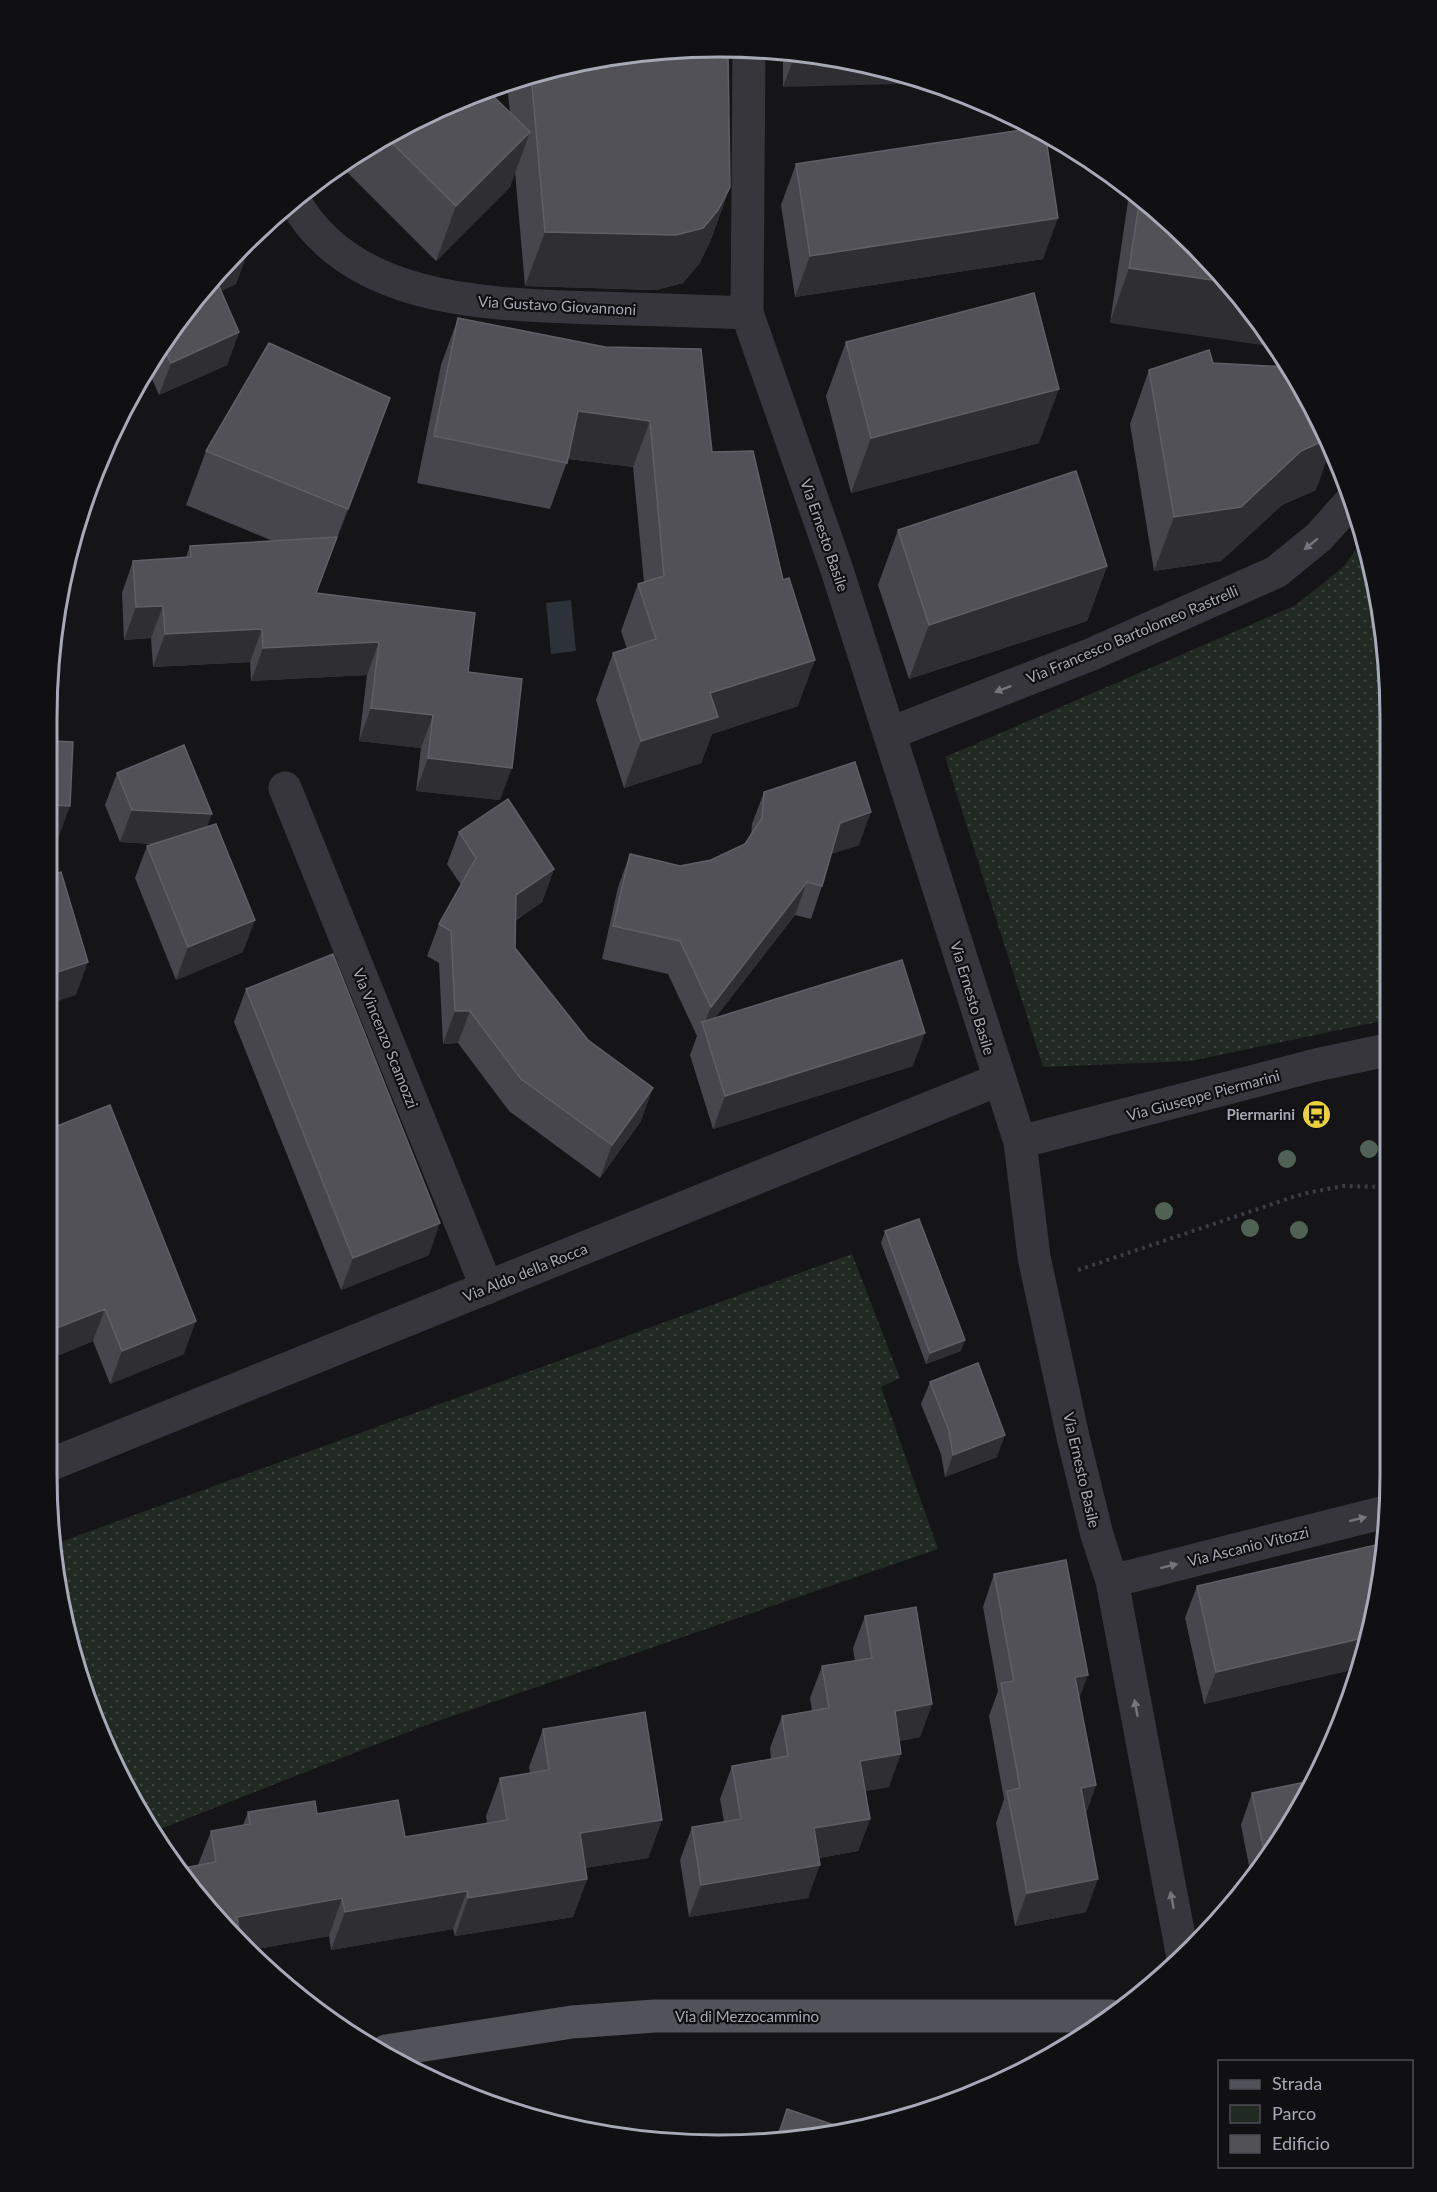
<svg xmlns="http://www.w3.org/2000/svg" width="1437" height="2192" viewBox="0 0 1437 2192" font-family="Lato,sans-serif">
<defs>
<pattern id="green-dots" width="8" height="8" patternUnits="userSpaceOnUse" patternTransform="scale(1.5)"><rect width="8" height="8" fill="#212923"/><path d="M2 2h.1M6 6h.1" fill="none" stroke="#3e4541" stroke-width="1.8" stroke-linecap="round"/></pattern>
</defs>
<rect width="100%" height="100%" fill="#151517"/>
<!-- green -->
<path fill="url(#green-dots)" d="M 1365,537 L 1389,675 L 1387,1020 L 1191,1061 L 1043,1067 L 945,757 L 1296,605 L 1344,566 Z
M 852,1254 L 900,1378 L 881,1387 L 938,1549 L 418,1728 L 153,1832 L 82,1689 L 52,1562 L 52,1545 Z"/>
<!-- water -->
<path fill="#2c313a" d="M 571,600 L 576,651 L 551,654 L 546,603 Z"/>
<g fill="none" stroke-linecap="round" stroke-linejoin="round">
<!-- path -->
<path stroke="#3c3d43" stroke-width="4" stroke-dasharray="3 4.5" stroke-linecap="butt" d="M 1366,546 L 1372,569
M 1078,1270 L 1302,1194 L 1343,1186 L 1387,1187"/>
<!-- minor -->
<path stroke="#36363c" stroke-width="33" d="M 749,50 L 747,313 L 836,567 L 1020,1142 L 1034,1257 L 1073,1437 L 1097,1535 L 1112,1581 L 1183,1958
M 294,200 C 351,303 488,304 592,308 C 644,309 696,311 747,313
M 891,733 L 1092,654 L 1276,572 L 1319,537 L 1351,501
M 285,788 L 487,1288
M 1020,1142 L 1316,1065 L 1387,1050
M 52,1464 L 998,1080
M 1112,1581 L 1385,1512"/>
<!-- major -->
<path stroke="#52525a" stroke-width="33" d="M 386,2051 L 572,2022 L 655,2016 L 1110,2016"/>
</g>
<!-- trees -->
<g fill="#4f6255">
<circle cx="1369" cy="1149" r="9"/>
<circle cx="1287" cy="1159" r="9"/>
<circle cx="1164" cy="1211" r="9"/>
<circle cx="1250" cy="1228" r="9"/>
<circle cx="1299" cy="1230" r="9"/>
</g>
<!-- wall -->
<path fill="#47464c" d="M 783,52 L 807,52 L 783,87 Z
M 545,69 L 730,187 L 710,242 L 699,264 L 683,283 L 656,290 L 525,286 L 515,172 L 510,187 L 436,261 L 341,166 L 422,116 L 510,113 L 507,83 Z
M 796,164 L 1043,259 L 795,297 L 781,205 Z
M 1131,191 L 1162,213 L 1110,323 L 1128,201 Z
M 248,251 L 236,284 L 221,291 L 239,332 L 227,365 L 159,395 L 149,372 L 213,275 Z
M 458,318 L 712,452 L 798,706 L 712,734 L 701,763 L 624,788 L 596,700 L 613,653 L 627,649 L 621,631 L 638,584 L 644,582 L 633,467 L 568,459 L 550,509 L 417,483 L 441,365 Z
M 846,342 L 1039,443 L 851,493 L 826,396 Z
M 1213,363 L 1316,490 L 1282,505 L 1221,561 L 1154,571 L 1130,424 L 1149,370 Z
M 390,398 L 316,593 L 468,672 L 500,800 L 416,791 L 421,748 L 359,741 L 367,675 L 251,681 L 250,662 L 153,667 L 151,638 L 124,640 L 122,593 L 133,561 L 186,557 L 190,546 L 273,541 L 186,505 L 206,451 Z
M 898,530 L 1107,566 L 1087,621 L 909,679 L 878,585 Z
M 117,773 L 207,827 L 243,952 L 176,980 L 135,878 L 147,846 L 153,844 L 120,842 L 105,805 Z
M 764,792 L 859,845 L 831,854 L 822,886 L 811,919 L 795,915 L 715,1018 L 913,1066 L 713,1129 L 690,1055 L 697,1036 L 668,974 L 602,959 L 618,887 L 630,854 L 680,866 L 711,860 L 745,844 L 751,836 L 752,824 Z
M 459,832 L 554,869 L 542,902 L 516,920 L 515,948 L 641,1121 L 600,1178 L 509,1111 L 458,1043 L 443,1044 L 439,963 L 427,956 L 439,924 L 461,885 L 447,864 Z
M 246,989 L 429,1255 L 341,1290 L 234,1022 Z
M 52,1128 L 184,1354 L 110,1384 L 93,1341 L 52,1358 Z
M 885,1231 L 961,1351 L 926,1364 L 881,1243 Z
M 930,1382 L 997,1457 L 945,1477 L 941,1454 L 921,1404 Z
M 1385,1562 L 1360,1668 L 1204,1704 L 1185,1618 L 1197,1586 Z
M 994,1574 L 1079,1698 L 1096,1785 L 1086,1813 L 1086,1912 L 1015,1926 L 996,1823 L 1004,1799 L 989,1716 L 998,1691 L 983,1607 Z
M 865,1616 L 932,1704 L 920,1737 L 899,1741 L 889,1787 L 865,1791 L 870,1819 L 858,1851 L 819,1858 L 808,1898 L 689,1917 L 680,1860 L 692,1827 L 724,1822 L 720,1799 L 732,1766 L 771,1759 L 770,1748 L 782,1716 L 812,1711 L 810,1698 L 822,1666 L 855,1661 L 853,1648 Z
M 543,1729 L 662,1820 L 648,1858 L 585,1868 L 587,1879 L 573,1917 L 455,1936 L 453,1929 L 331,1950 L 329,1936 L 246,1951 L 243,1948 L 198,1865 L 211,1831 L 243,1825 L 248,1812 L 317,1814 L 405,1837 L 487,1823 L 486,1816 L 500,1778 L 530,1773 L 529,1767 Z
M 1315,1780 L 1251,1876 L 1241,1825 L 1252,1793 Z"/>
<!-- shaded-wall -->
<path fill="#2f2e32" d="M 796,52 L 807,52 L 935,83 L 783,87 Z
M 530,132 L 510,187 L 436,261 L 456,206 Z
M 730,187 L 710,242 L 699,264 L 683,283 L 656,290 L 525,286 L 545,232 Z
M 1058,218 L 1043,259 L 795,297 L 810,256 Z
M 248,251 L 236,284 L 199,300 L 213,275 L 231,259 Z
M 1129,268 L 1226,282 L 1252,310 L 1275,347 L 1110,323 Z
M 239,332 L 227,365 L 159,395 L 171,363 Z
M 1059,389 L 1039,443 L 851,493 L 871,438 Z
M 390,398 L 371,452 L 328,563 L 348,509 Z
M 578,411 L 650,421 L 633,467 L 561,458 Z
M 1328,439 L 1331,448 L 1316,490 L 1282,505 L 1221,561 L 1154,571 L 1174,517 L 1301,451 Z
M 1107,566 L 1087,621 L 909,679 L 929,625 Z
M 163,606 L 151,638 L 124,640 L 136,607 Z
M 262,629 L 250,662 L 153,667 L 165,634 Z
M 379,642 L 367,675 L 251,681 L 263,648 Z
M 815,660 L 798,706 L 712,734 L 701,763 L 624,788 L 641,741 L 710,693 Z
M 371,708 L 433,715 L 421,748 L 359,741 Z
M 428,758 L 512,768 L 500,800 L 416,791 Z
M 52,805 L 70,806 L 58,839 L 52,839 Z
M 132,810 L 212,814 L 200,846 L 120,842 Z
M 871,812 L 859,845 L 829,855 L 840,823 Z
M 554,869 L 542,902 L 504,927 L 516,895 Z
M 807,882 L 795,915 L 705,1031 L 703,1026 L 711,1007 Z
M 255,920 L 243,952 L 176,980 L 188,947 Z
M 88,962 L 76,995 L 52,1003 L 52,974 Z
M 455,1011 L 470,1011 L 458,1043 L 443,1044 Z
M 925,1033 L 913,1066 L 713,1129 L 725,1096 Z
M 653,1088 L 641,1121 L 600,1178 L 612,1145 Z
M 440,1223 L 429,1255 L 341,1290 L 353,1258 Z
M 105,1309 L 93,1341 L 52,1358 L 52,1330 Z
M 196,1321 L 184,1354 L 110,1384 L 122,1351 Z
M 965,1340 L 961,1351 L 926,1364 L 930,1353 Z
M 1005,1435 L 997,1457 L 945,1477 L 953,1455 Z
M 1367,1637 L 1360,1668 L 1204,1704 L 1216,1672 Z
M 1088,1675 L 1076,1707 L 1075,1677 Z
M 932,1704 L 920,1737 L 883,1743 L 895,1711 Z
M 901,1754 L 889,1787 L 849,1794 L 860,1761 Z
M 1096,1785 L 1084,1818 L 1081,1788 Z
M 870,1819 L 858,1851 L 802,1861 L 814,1828 Z
M 662,1820 L 648,1858 L 566,1871 L 580,1833 Z
M 820,1865 L 808,1898 L 689,1917 L 701,1885 Z
M 587,1879 L 573,1917 L 455,1936 L 468,1898 Z
M 1098,1879 L 1086,1912 L 1015,1926 L 1027,1893 Z
M 467,1891 L 453,1929 L 331,1950 L 345,1912 Z
M 342,1898 L 329,1936 L 246,1951 L 231,1933 L 237,1917 Z"/>
<!-- building -->
<path fill="#525157" stroke="#5f5f66" stroke-width="1.5" d="M 675,48 L 728,50 L 730,187 L 718,210 L 703,228 L 676,235 L 545,232 L 531,74 L 545,69 Z
M 488,91 L 530,132 L 456,206 L 386,137 L 422,116 Z
M 1035,128 L 1045,132 L 1058,218 L 810,256 L 796,164 Z
M 1140,198 L 1162,213 L 1226,282 L 1129,268 Z
M 246,245 L 248,251 L 231,259 Z
M 214,275 L 239,332 L 171,363 L 164,349 Z
M 1034,293 L 1059,389 L 871,438 L 846,342 Z
M 458,318 L 605,347 L 701,349 L 712,452 L 753,451 L 783,580 L 789,578 L 815,660 L 710,693 L 718,717 L 641,741 L 613,653 L 656,639 L 638,584 L 664,576 L 650,421 L 578,411 L 567,463 L 434,436 Z
M 269,343 L 390,398 L 348,509 L 206,451 Z
M 1209,350 L 1213,363 L 1287,367 L 1321,422 L 1328,439 L 1301,451 L 1241,507 L 1174,517 L 1149,370 Z
M 1076,471 L 1107,566 L 929,625 L 898,530 Z
M 337,537 L 316,593 L 475,613 L 468,672 L 522,679 L 512,768 L 428,758 L 433,715 L 371,708 L 379,642 L 263,648 L 262,629 L 165,634 L 163,606 L 136,607 L 133,561 L 191,557 L 190,546 Z
M 52,741 L 73,742 L 70,806 L 52,805 Z
M 184,745 L 212,814 L 132,810 L 117,773 Z
M 855,762 L 871,812 L 840,823 L 822,886 L 807,882 L 711,1007 L 680,941 L 613,926 L 630,854 L 680,866 L 711,860 L 745,844 L 762,818 L 764,792 Z
M 508,799 L 554,869 L 516,895 L 515,948 L 588,1040 L 653,1088 L 612,1145 L 521,1079 L 470,1011 L 455,1011 L 451,931 L 439,924 L 476,858 L 459,832 Z
M 216,824 L 255,920 L 188,947 L 147,846 Z
M 61,872 L 88,962 L 52,974 L 52,875 Z
M 333,954 L 440,1223 L 353,1258 L 246,989 Z
M 902,960 L 925,1033 L 725,1096 L 702,1022 Z
M 110,1105 L 196,1321 L 122,1351 L 105,1309 L 52,1330 L 52,1187 L 56,1185 L 52,1176 L 52,1128 Z
M 919,1219 L 965,1340 L 930,1353 L 885,1231 Z
M 978,1363 L 1005,1435 L 953,1455 L 949,1431 L 930,1382 Z
M 1385,1543 L 1385,1562 L 1367,1637 L 1216,1672 L 1197,1586 Z
M 1066,1560 L 1088,1675 L 1075,1677 L 1096,1785 L 1081,1788 L 1098,1879 L 1027,1893 L 1007,1791 L 1020,1788 L 1001,1683 L 1014,1681 L 994,1574 Z
M 916,1607 L 932,1704 L 895,1711 L 901,1754 L 860,1761 L 870,1819 L 814,1828 L 820,1865 L 701,1885 L 692,1827 L 741,1819 L 732,1766 L 788,1756 L 782,1716 L 829,1708 L 822,1666 L 872,1658 L 865,1616 Z
M 645,1712 L 662,1820 L 580,1833 L 587,1879 L 468,1898 L 467,1891 L 345,1912 L 342,1898 L 237,1917 L 242,1947 L 178,1869 L 216,1862 L 211,1831 L 250,1824 L 248,1812 L 315,1801 L 317,1814 L 398,1800 L 405,1837 L 507,1820 L 500,1778 L 549,1770 L 543,1729 Z
M 1315,1780 L 1265,1855 L 1252,1793 Z
M 787,2109 L 849,2130 L 776,2142 Z"/>
<!-- one-way arrows -->
<defs><path id="oneway-solid" d="M-6-.8H1V-3.2L6.5 0L1 3.2V.8H-6Z" transform="scale(1.5)"/></defs>
<g fill="#74757f">
<use href="#oneway-solid" transform="translate(1311 544) rotate(141)"/>
<use href="#oneway-solid" transform="translate(1003 689) rotate(159)"/>
<use href="#oneway-solid" transform="translate(1358 1519) rotate(-14)"/>
<use href="#oneway-solid" transform="translate(1169 1566) rotate(-14)"/>
<use href="#oneway-solid" transform="translate(1136 1708) rotate(-101)"/>
<use href="#oneway-solid" transform="translate(1172 1900) rotate(-101)"/>
</g>
<!-- icons -->
<defs>
<symbol id="bus-disc" viewBox="-11 -11 22 22"><circle r="9.5" fill="#ead139" stroke="#101012"/><path d="M-5-6H5V4H4V6H2V4H-2V6H-4V4H-5ZM-3.5-4V0h7V-4ZM-3.5 1.2v1.5H-2V1.2ZM2 1.2v1.5H3.5V1.2Z" fill="#111"/></symbol>
</defs>
<g fill-rule="evenodd">
<use href="#bus-disc" x="1300" y="1098" width="33" height="33"/>
</g>
<g text-anchor="middle" dominant-baseline="central" stroke-width="4.5" stroke-linejoin="round" paint-order="stroke">
<!-- street labels -->
<g font-size="15" fill="#a7a9b6" stroke="#101012">
<text transform="translate(557 305) rotate(3)">Via Gustavo Giovannoni</text>
<text transform="translate(825 535) rotate(71)">Via Ernesto Basile</text>
<text transform="translate(1132 634) rotate(-23)">Via Francesco Bartolomeo Rastrelli</text>
<text transform="translate(973 998) rotate(73)">Via Ernesto Basile</text>
<text transform="translate(386 1038) rotate(68)">Via Vincenzo Scamozzi</text>
<text transform="translate(1203 1095) rotate(-15)">Via Giuseppe Piermarini</text>
<text transform="translate(525 1272) rotate(-22)">Via Aldo della Rocca</text>
<text transform="translate(1082 1470) rotate(77)">Via Ernesto Basile</text>
<text transform="translate(1248 1546) rotate(-14)">Via Ascanio Vitozzi</text>
<text x="747" y="2016">Via di Mezzocammino</text>
</g>
<!-- poi labels -->
<g font-size="15" font-weight="bold" fill="#a7a9b6" stroke="#101012" text-anchor="end">
<text x="1295" y="1114">Piermarini</text>
</g>
</g>
<!-- crop -->
<path d="M0 0H1437V2192H0ZM718 57H719A661 661 0 0 1 1380 718V1474A661 661 0 0 1 719 2135H718A661 661 0 0 1 57 1474V718A661 661 0 0 1 718 57Z" fill="#101012" fill-rule="evenodd"/>
<path fill="none" stroke="#a7a9b6" stroke-width="3" d="M718 57H719A661 661 0 0 1 1380 718V1474A661 661 0 0 1 719 2135H718A661 661 0 0 1 57 1474V718A661 661 0 0 1 718 57Z"/>
<!-- legend -->
<rect x="1218" y="2060" width="195" height="108" fill="#101012" stroke="#4c4d54" stroke-width="1.5"/>
<rect x="1230" y="2080" width="30" height="9" fill="#52525a" stroke="#4c4d54" stroke-width="1.5"/>
<text x="1272" y="2090" font-size="18" fill="#a7a9b6">Strada</text>
<rect x="1230" y="2105" width="30" height="18" fill="#212923" stroke="#4c4d54" stroke-width="1.5"/>
<text x="1272" y="2120" font-size="18" fill="#a7a9b6">Parco</text>
<rect x="1230" y="2135" width="30" height="18" fill="#525157" stroke="#4c4d54" stroke-width="1.5"/>
<text x="1272" y="2150" font-size="18" fill="#a7a9b6">Edificio</text>
</svg>
